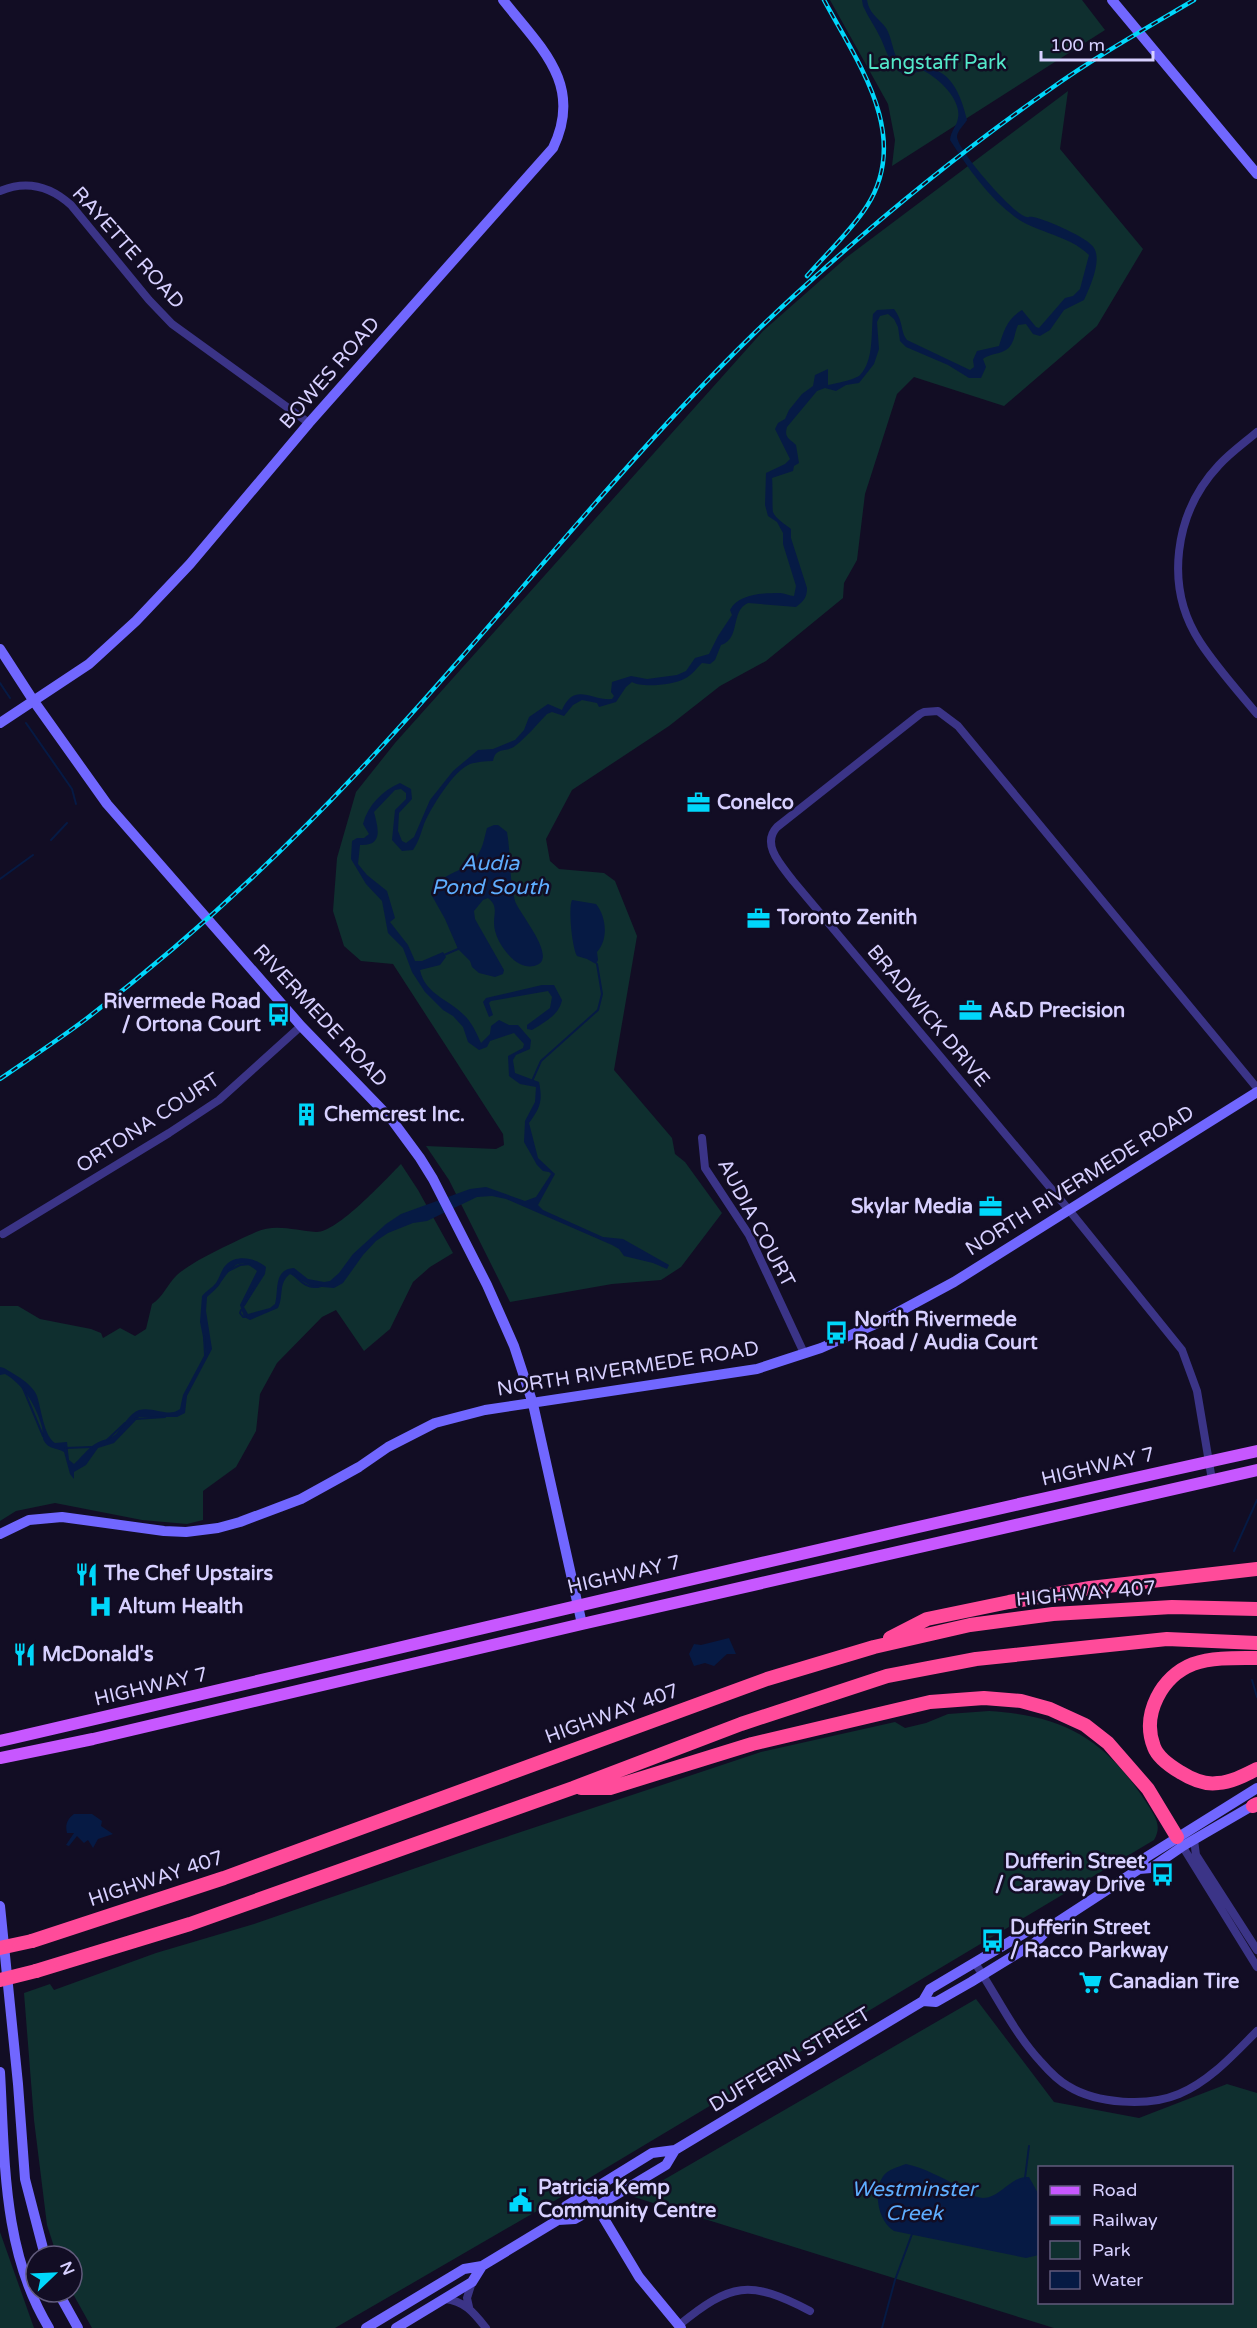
<svg xmlns="http://www.w3.org/2000/svg" width="1257" height="2328" viewBox="0 0 1257 2328" font-family="'Varela Round',sans-serif">
<rect width="100%" height="100%" fill="#120d24"/>
<!-- green -->
<path fill="#0f2f2f" fill-rule="evenodd" d="M 830,0 L 1082,0 L 1105,30 L 892,166 L 895,140 L 888,104 Z
M 1068,91 L 1060,149 L 1143,249 L 1097,326 L 1004,406 L 914,377 L 897,394 L 865,494 L 857,560 L 844,583 L 843,598 L 766,661 L 720,686 L 669,726 L 572,790 L 546,839 L 550,861 L 559,869 L 604,873 L 615,881 L 637,936 L 614,1070 L 672,1138 L 675,1154 L 685,1162 L 722,1213 L 681,1267 L 661,1280 L 612,1284 L 510,1302 L 449,1180 L 426,1146 L 496,1149 L 504,1145 L 503,1134 L 393,964 L 361,961 L 344,946 L 333,911 L 337,858 L 356,792 L 395,743 L 763,331 L 847,257 Z
M 401,1164 L 418,1190 L 453,1253 L 430,1267 L 413,1282 L 390,1329 L 364,1351 L 336,1310 L 322,1317 L 277,1363 L 260,1394 L 256,1431 L 236,1467 L 203,1491 L 203,1520 L 187,1524 L 142,1520 L 55,1503 L 16,1511 L 0,1521 L 0,1306 L 18,1306 L 40,1319 L 91,1329 L 101,1333 L 103,1338 L 120,1328 L 135,1336 L 146,1329 L 152,1304 C 163,1297 167,1285 176,1276 C 190,1262 236,1241 256,1232 C 276,1223 296,1231 316,1232 C 337,1233 385,1180 401,1164 Z
M 989,1711 C 1064,1716 1104,1738 1146,1802 C 1154,1815 1163,1825 1154,1840 L 586,2180 L 587,2182 L 335,2328 L 92,2328 L 72,2292 L 72,2256 L 57,2256 L 47,2225 L 34,2120 L 24,1993 L 50,1984 L 54,1990 L 156,1953 L 254,1924 L 491,1842 L 761,1752 L 895,1722 L 905,1728 L 926,1723 L 948,1714 Z
M 976,1999 L 1054,2102 L 1139,2118 L 1227,2084 L 1257,2093 L 1257,2328 L 1054,2328 L 634,2197 ZM 1040,2168 L 1232,2168 L 1232,2302 L 1040,2302 Z
M 0,2232 L 34,2328 L 0,2328 Z"/>
<!-- water -->
<path fill="#061a44" d="M 862,0 L 867,0 C 869,14 879,18 886,28 C 895,43 891,63 911,69 C 947,61 960,90 967,120 C 964,125 958,130 957,136 C 956,149 1011,211 1024,216 C 1031,219 1026,216 1033,217 C 1045,219 1089,238 1094,248 C 1102,261 1090,287 1084,300 L 1064,310 L 1050,330 L 1040,336 L 1033,334 L 1026,324 L 1018,325 C 1015,331 1015,338 1012,343 C 1007,355 992,352 983,359 L 986,367 L 981,378 L 969,378 L 948,365 L 906,347 L 900,341 L 898,327 L 894,319 L 888,314 L 880,316 L 877,322 L 879,349 L 874,364 L 859,383 L 846,385 L 836,391 L 825,388 L 817,391 L 787,427 C 784,438 789,438 796,445 L 799,463 L 794,466 L 793,471 L 772,478 C 773,485 772,509 773,512 C 775,518 786,525 791,529 L 791,538 L 807,588 C 807,597 804,601 796,607 L 748,603 C 730,611 741,639 721,645 L 715,660 L 710,664 L 702,663 C 696,669 691,676 684,679 C 674,685 641,688 632,682 L 626,687 L 616,702 L 599,707 L 597,703 L 582,700 L 573,705 L 564,716 L 552,712 L 547,714 C 537,724 527,737 515,746 C 506,753 496,746 493,761 C 485,761 477,762 470,764 C 453,771 431,808 424,824 C 421,833 419,841 413,850 L 402,851 L 392,840 L 395,810 L 406,799 L 406,793 L 401,789 L 395,790 L 374,812 C 378,828 384,846 360,845 L 358,864 L 367,875 L 387,891 L 395,918 L 390,922 L 408,945 L 415,961 L 422,961 L 443,952 L 446,957 L 440,965 L 420,970 C 425,995 451,1000 466,1017 C 473,1025 477,1034 481,1043 L 490,1034 L 491,1026 L 499,1020 L 509,1025 L 518,1025 L 531,1040 L 530,1049 L 516,1055 L 513,1060 L 515,1073 L 539,1082 C 543,1102 540,1108 529,1123 L 538,1158 L 555,1174 L 538,1205 L 543,1210 L 603,1237 L 623,1239 L 669,1265 L 667,1269 L 653,1263 L 624,1256 L 619,1249 L 612,1245 L 506,1199 L 492,1196 L 477,1197 L 427,1221 L 413,1223 L 388,1233 L 376,1241 L 363,1255 L 343,1283 L 334,1288 L 311,1286 L 290,1274 C 278,1283 284,1296 278,1308 L 250,1320 L 244,1317 L 240,1305 L 257,1271 C 239,1255 232,1267 221,1282 C 218,1288 212,1292 207,1297 L 206,1311 L 212,1349 L 187,1396 L 185,1413 L 177,1417 L 139,1417 L 114,1443 L 98,1448 L 86,1465 L 74,1472 L 74,1479 L 70,1474 L 64,1452 C 56,1447 49,1450 44,1441 C 42,1437 43,1432 42,1427 C 37,1407 23,1384 5,1374 L 0,1375 L 0,1367 L 4,1368 C 15,1375 32,1383 37,1396 C 41,1408 44,1436 55,1443 L 67,1442 L 69,1460 L 74,1464 C 81,1458 87,1449 95,1444 C 102,1439 109,1440 116,1434 C 123,1426 129,1414 139,1410 C 153,1406 169,1418 180,1409 L 183,1395 L 206,1352 L 200,1322 L 202,1296 C 206,1291 212,1288 216,1283 C 220,1277 221,1270 226,1265 C 236,1254 256,1258 266,1267 L 265,1274 L 244,1307 L 248,1314 L 270,1308 L 275,1304 C 279,1291 273,1269 294,1268 L 308,1279 L 324,1282 L 330,1281 L 339,1273 L 353,1254 L 386,1224 L 401,1214 L 470,1189 L 486,1187 L 525,1201 L 536,1197 L 551,1174 L 549,1172 L 543,1171 L 537,1165 L 524,1142 L 525,1121 L 535,1102 L 536,1087 L 520,1084 L 509,1076 L 508,1056 L 523,1048 L 524,1044 L 514,1033 L 490,1041 L 487,1047 L 479,1050 L 468,1042 L 463,1027 L 453,1016 L 443,1010 L 425,992 L 412,972 L 403,948 L 388,933 L 382,901 L 366,884 L 351,859 L 352,841 L 357,838 L 364,838 L 369,834 L 363,824 C 368,805 382,791 400,783 L 411,789 L 412,799 L 399,813 L 398,831 L 402,841 L 406,843 L 414,837 L 430,800 L 453,771 L 478,750 L 493,749 L 515,740 L 524,730 L 529,717 L 548,704 L 562,710 C 574,681 592,701 612,699 L 614,696 L 611,692 L 612,682 L 631,676 L 647,679 L 677,675 L 686,671 L 695,658 L 709,654 L 718,636 L 732,615 L 730,610 C 738,594 763,593 780,593 C 785,593 789,596 794,596 L 796,586 L 783,544 L 783,533 L 777,522 L 768,516 L 765,505 L 766,473 L 785,464 L 790,459 L 775,429 L 778,423 L 785,419 L 789,410 L 802,394 L 813,386 L 815,375 L 828,369 L 828,385 C 834,384 857,379 860,375 C 874,361 871,332 873,314 L 877,310 L 894,309 C 904,322 900,331 907,340 L 970,370 L 974,367 L 973,360 L 977,351 L 999,346 C 1004,330 1007,319 1022,310 L 1036,327 L 1039,328 L 1065,298 L 1073,296 L 1080,289 L 1089,255 C 1069,235 1037,233 1015,217 C 988,197 968,168 950,140 C 951,130 957,126 958,118 C 962,99 936,76 922,70 C 894,84 890,58 881,39 C 876,28 868,17 863,6 Z
M 494,825 L 498,825 L 507,832 C 511,855 509,879 515,901 C 518,912 561,961 534,966 C 529,967 524,966 520,964 C 507,957 494,938 494,923 C 494,912 498,906 488,898 L 483,900 L 474,911 L 475,919 L 504,970 L 503,974 L 495,977 L 479,973 L 472,967 L 470,961 L 458,949 L 445,919 L 431,894 C 436,874 463,873 475,859 C 483,849 484,839 487,828 Z
M 572,900 L 596,904 C 606,916 609,939 597,952 L 598,960 L 596,964 L 587,959 L 577,956 C 572,947 568,908 572,900 Z
M 542,985 L 554,985 L 562,1000 C 559,1015 545,1022 532,1030 L 527,1029 L 527,1025 L 550,1008 L 552,997 L 548,991 L 491,1001 L 489,1003 L 493,1015 L 489,1017 L 483,1002 L 486,998 Z
M 729,1638 L 736,1654 L 727,1654 L 714,1666 L 705,1663 L 694,1666 L 689,1654 L 694,1644 L 701,1645 Z
M 74,1814 L 92,1814 L 102,1821 L 101,1826 L 113,1834 L 98,1839 L 93,1848 L 88,1840 L 84,1843 L 77,1836 L 69,1846 L 66,1845 L 74,1833 L 67,1833 C 65,1825 67,1819 74,1814 Z
M 906,2164 C 924,2168 941,2177 958,2186 C 966,2191 973,2197 983,2198 C 1000,2198 1012,2175 1029,2177 L 1039,2195 L 1039,2255 L 1026,2258 L 894,2231 C 878,2222 872,2190 884,2175 C 889,2169 898,2167 906,2164 Z"/>
<g fill="none" stroke-linecap="round" stroke-linejoin="round">
<!-- stream -->
<path stroke="#061a44" stroke-width="2" d="M 0,683 L 10,698
M 26,723 L 72,789 L 76,804
M 51,840 L 67,823
M 0,879 L 33,855
M 444,955 L 458,949
M 533,1079 L 541,1061 L 598,1010 L 602,994 L 597,964
M 228,1271 L 240,1265 L 250,1264
M 293,1274 C 302,1283 309,1290 321,1286
M 244,1305 L 253,1289
M 241,1310 L 240,1313 L 243,1317 L 246,1317
M 204,1336 L 205,1355
M 23,1388 L 43,1436
M 135,1419 L 165,1417
M 107,1440 L 125,1423
M 65,1448 L 92,1447
M 1234,1551 L 1257,1500
M 1252,1680 L 1257,1697
M 1025,2178 L 1029,2146
M 882,2328 L 895,2280 L 912,2234"/>
<!-- street -->
<path stroke="#3b3487" stroke-width="8" d="M 0,191 C 26,180 50,186 71,205 L 149,300 L 172,324 L 309,423
M 1257,432 C 1244,443 1230,453 1219,465 C 1174,513 1164,587 1200,642 C 1217,668 1238,691 1257,714
M 702,1138 L 705,1168 L 749,1235 L 804,1353
M 3,1234 L 169,1133 L 219,1100 L 301,1026
M 1212,1480 L 1197,1391 L 1182,1350 L 1069,1210 L 794,882 C 783,867 760,845 777,827 L 920,714 L 924,712 L 938,711 L 958,726 L 1257,1088
M 1194,1840 L 1196,1855 L 1257,1950
M 1181,1844 L 1257,1967
M 975,1963 C 997,1996 1014,2033 1041,2062 C 1048,2070 1059,2081 1068,2086 C 1097,2104 1148,2107 1179,2094 C 1210,2081 1234,2054 1257,2031
M 445,2299 C 465,2301 474,2313 486,2328
M 469,2307 L 467,2298 L 472,2282
M 679,2325 C 731,2283 749,2279 810,2311"/>
<!-- secondary -->
<path stroke="#7167ff" stroke-width="10" d="M 1112,0 L 1257,174
M 0,649 L 33,700 L 107,804 L 301,1026 L 392,1120 L 420,1158 L 433,1179 L 487,1285 L 514,1346 L 533,1404 L 582,1624
M 0,723 L 89,664 L 136,621 L 190,564 L 309,423 L 553,148 C 584,84 540,47 503,0
M 0,1534 L 29,1520 L 62,1517 L 164,1531 L 186,1532 L 218,1528 L 240,1522 L 301,1499 L 359,1467 L 388,1447 L 435,1423 L 485,1410 L 757,1369 L 821,1348 L 878,1323 L 954,1282 L 1257,1092
M 1139,1869 L 1145,1858 L 1257,1788
M 0,1906 L 18,2084 L 25,2179 L 45,2256
M 923,2001 L 936,2002 L 971,1982 L 1036,1942 L 1050,1927 L 1139,1869 L 1151,1868 L 1183,1846 L 1257,1803
M 0,2072 C 5,2158 2,2251 49,2328
M 588,2192 L 639,2277 L 681,2328
M 558,2220 L 566,2206 L 652,2153 L 675,2150 L 923,2001 L 930,1989 L 1028,1931 L 1050,1927
M 58,2292 L 78,2328
M 366,2328 L 464,2269 L 482,2266 L 558,2220 L 575,2219 L 584,2214 L 666,2165 L 675,2150
M 396,2328 L 472,2282 L 482,2266"/>
<!-- primary -->
<path stroke="#c757ff" stroke-width="12" d="M 0,1741 C 419,1644 837,1543 1257,1451
M 0,1758 L 93,1739 L 582,1624 L 1257,1470"/>
<!-- highway -->
<path stroke="#ff4b9a" stroke-width="14" d="M 890,1638 L 927,1619 L 1009,1602 L 1090,1588 L 1257,1569
M 1257,1658 C 1237,1658 1213,1657 1193,1664 C 1162,1676 1141,1714 1154,1747 C 1158,1758 1170,1766 1180,1772 C 1191,1779 1205,1785 1218,1783 C 1232,1782 1245,1775 1257,1769
M 581,1788 L 610,1788 L 752,1744 L 930,1702 L 984,1698 L 1021,1701 L 1050,1709 L 1085,1725 L 1108,1743 L 1148,1789 L 1177,1837
M 1253,1806 L 1257,1804
M 32,1941 L 224,1878 L 767,1679 L 874,1647 L 970,1625 L 1053,1614 L 1172,1607 L 1257,1609
M 36,1971 L 190,1924 L 573,1788 L 741,1724 L 887,1676 L 976,1659 L 1167,1639 L 1257,1643"/>
<defs>
<path id="rail" d="M 807,276 C 827,253 851,231 867,206 C 912,135 857,62 824,0
M 0,1079 C 29,1059 58,1040 86,1019 C 183,945 273,862 357,773 C 506,616 636,440 796,294 C 876,221 960,152 1049,90 C 1095,57 1145,29 1194,0"/>
</defs>
<!-- rail casing -->
<use href="#rail" stroke="#00d7fb" stroke-width="4.5"/>
<!-- rail -->
<use href="#rail" stroke="#120d24" stroke-width="2" stroke-dasharray="7" stroke-linecap="butt"/>
<!-- highway-bridge -->
<path stroke="#ff4b9a" stroke-width="14" d="M 0,1948 L 32,1941
M 0,1980 L 36,1971"/>
</g>
<!-- icons -->
<defs>
<symbol id="office-bare" viewBox="-9 -9 18 18"><path d="M-6-3h4V-5.5h4V-3h4V5H-6ZM-1-4.5V-3h2v-1.5ZM-6 0V1H6V0Z" fill="#00d7fb" stroke="#120d24" stroke-width="2.5" paint-order="stroke"/></symbol>
<symbol id="bus-bare" viewBox="-9 -9 18 18"><path d="M-5-6H5V4H4V6H2V4H-2V6H-4V4H-5ZM-3.5-4V0h7V-4ZM-3.5 1.2v1.5H-2V1.2ZM2 1.2v1.5H3.5V1.2Z" fill="#00d7fb" stroke="#120d24" stroke-width="2.5" paint-order="stroke"/></symbol>
<symbol id="building-bare" viewBox="-9 -9 18 18"><path d="M-4-6H4V6H1V3H-1V6H-4ZM-2.5-4.3h1.7v1.8h-1.7ZM.8-4.3h1.7v1.8H.8ZM-2.5-1h1.7V.8h-1.7ZM.8-1h1.7V.8H.8Z" fill="#00d7fb" stroke="#120d24" stroke-width="2.5" paint-order="stroke"/></symbol>
<symbol id="restaurant-bare" viewBox="-9 -9 18 18"><path d="M-5-6h1v4h1v-4h1v4h1v-4h1v5L-1.5 .5V6h-2V.5L-5-1ZM5-6V6H3V1.5H1.5Q1.5-4 5-6Z" fill="#00d7fb" stroke="#120d24" stroke-width="2.5" paint-order="stroke"/></symbol>
<symbol id="hospital-bare" viewBox="-9 -9 18 18"><path d="M-5-5h3v3.5h4V-5h3V5h-3V1.5h-4V5h-3Z" fill="#00d7fb" stroke="#120d24" stroke-width="2.5" paint-order="stroke"/></symbol>
<symbol id="supermarket-bare" viewBox="-9 -9 18 18"><path d="M-6-5.5h2.5l.6 2H6L4.5 2H-2.5L-4.4-4H-6ZM-1.5 3.2a1.3 1.3 0 1 0 .1 0ZM3 3.2a1.3 1.3 0 1 0 .1 0Z" fill="#00d7fb" stroke="#120d24" stroke-width="2.5" paint-order="stroke"/></symbol>
<symbol id="civic-bare" viewBox="-9 -9 18 18"><path d="M-.6-6.5H3V-4.5H.6V-3L4-1V1h2V6H-6V1h2V-1L-.6-3ZM-1.2 2.5V6h2.4V2.5Z" fill="#00d7fb" stroke="#120d24" stroke-width="2.5" paint-order="stroke"/></symbol>
</defs>
<g fill-rule="evenodd">
<use href="#office-bare" x="682" y="786" width="33" height="33"/>
<use href="#office-bare" x="742" y="902" width="33" height="33"/>
<use href="#office-bare" x="954" y="994" width="33" height="33"/>
<use href="#bus-bare" x="262" y="998" width="33" height="33"/>
<use href="#building-bare" x="290" y="1098" width="33" height="33"/>
<use href="#office-bare" x="974" y="1190" width="33" height="33"/>
<use href="#bus-bare" x="820" y="1316" width="33" height="33"/>
<use href="#restaurant-bare" x="70" y="1558" width="33" height="33"/>
<use href="#hospital-bare" x="84" y="1590" width="33" height="33"/>
<use href="#restaurant-bare" x="8" y="1638" width="33" height="33"/>
<use href="#bus-bare" x="1146" y="1858" width="33" height="33"/>
<use href="#bus-bare" x="976" y="1924" width="33" height="33"/>
<use href="#supermarket-bare" x="1074" y="1966" width="33" height="33"/>
<use href="#civic-bare" x="504" y="2184" width="33" height="33"/>
</g>
<g text-anchor="middle" dominant-baseline="central" stroke-width="5" stroke-linejoin="round" paint-order="stroke">
<!-- park labels -->
<g font-size="20" fill="#53e8c9" stroke="#120d24">
<text x="937" y="63">Langstaff Park</text>
</g>
<!-- street labels -->
<g font-size="20" fill="#d7d0ff" stroke="#120d24">
<text transform="translate(128 248) rotate(48)">RAYETTE ROAD</text>
<text transform="translate(330 373) rotate(-49)">BOWES ROAD</text>
<text transform="translate(320 1016) rotate(47)">RIVERMEDE ROAD</text>
<text transform="translate(928 1016) rotate(50)">BRADWICK DRIVE</text>
<text transform="translate(148 1123) rotate(-33)">ORTONA COURT</text>
<text transform="translate(1080 1181) rotate(-32)">NORTH RIVERMEDE ROAD</text>
<text transform="translate(756 1223) rotate(62)">AUDIA COURT</text>
<text transform="translate(628 1369) rotate(-9)">NORTH RIVERMEDE ROAD</text>
<text transform="translate(1098 1467) rotate(-13)">HIGHWAY 7</text>
<text transform="translate(624 1575) rotate(-13)">HIGHWAY 7</text>
<text transform="translate(1086 1594) rotate(-5)">HIGHWAY 407</text>
<text transform="translate(151 1687) rotate(-13)">HIGHWAY 7</text>
<text transform="translate(612 1714) rotate(-20)">HIGHWAY 407</text>
<text transform="translate(156 1879) rotate(-18)">HIGHWAY 407</text>
<text transform="translate(790 2060) rotate(-31)">DUFFERIN STREET</text>
</g>
<!-- poi labels -->
<g font-size="20" font-weight="bold" fill="#d7d0ff" stroke="#120d24" text-anchor="start">
<text x="717" y="803">Conelco</text>
<text x="777" y="918">Toronto Zenith</text>
<text x="261" y="1002" text-anchor="end">Rivermede Road<tspan x="261" dy="23">/ Ortona Court</tspan></text>
<text x="989" y="1011">A&amp;D Precision</text>
<text x="324" y="1115">Chemcrest Inc.</text>
<text x="973" y="1207" text-anchor="end">Skylar Media</text>
<text x="854" y="1320">North Rivermede<tspan x="854" dy="23">Road / Audia Court</tspan></text>
<text x="104" y="1574">The Chef Upstairs</text>
<text x="118" y="1607">Altum Health</text>
<text x="42" y="1655">McDonald's</text>
<text x="1145" y="1862" text-anchor="end">Dufferin Street<tspan x="1145" dy="23">/ Caraway Drive</tspan></text>
<text x="1010" y="1928">Dufferin Street<tspan x="1010" dy="23">/ Racco Parkway</tspan></text>
<text x="1109" y="1982">Canadian Tire</text>
<text x="538" y="2188">Patricia Kemp<tspan x="538" dy="23">Community Centre</tspan></text>
</g>
<!-- water labels -->
<g font-size="21" font-style="italic" fill="#5eaeff" stroke="#120d24">
<text x="490" y="863">Audia<tspan x="490" dy="24">Pond South</tspan></text>
<text x="914" y="2189">Westminster<tspan x="914" dy="24">Creek</tspan></text>
</g>
</g>
<!-- legend -->
<rect x="1038" y="2166" width="195" height="138" fill="#120d24" stroke="#615b7c" stroke-width="1.5"/>
<rect x="1050" y="2186" width="30" height="9" fill="#c757ff" stroke="#615b7c" stroke-width="1.5"/>
<text x="1092" y="2196" font-size="18" fill="#d7d0ff">Road</text>
<rect x="1050" y="2216" width="30" height="9" fill="#00d7fb" stroke="#615b7c" stroke-width="1.5"/>
<text x="1092" y="2226" font-size="18" fill="#d7d0ff">Railway</text>
<rect x="1050" y="2241" width="30" height="18" fill="#0f2f2f" stroke="#615b7c" stroke-width="1.5"/>
<text x="1092" y="2256" font-size="18" fill="#d7d0ff">Park</text>
<rect x="1050" y="2271" width="30" height="18" fill="#061a44" stroke="#615b7c" stroke-width="1.5"/>
<text x="1092" y="2286" font-size="18" fill="#d7d0ff">Water</text>
<!-- north arrow -->
<g transform="translate(54 2274) rotate(67)"><circle r="28" fill="#120d24" stroke="#615b7c" stroke-width="1.5"/>
<path d="M0-4.5L10 22L0 15L-10 22Z" fill="#00d7fb"/>
<text y="-9" font-size="16" font-weight="bold" text-anchor="middle" fill="#d7d0ff">N</text>
</g>
<!-- scale -->
<path d="M1041 51v9h112v-9" fill="none" stroke="#d7d0ff" stroke-width="3"/>
<text x="1050" y="51" font-size="18" fill="#d7d0ff" stroke="#120d24" stroke-width="4.5" paint-order="stroke">100 m</text>
</svg>
